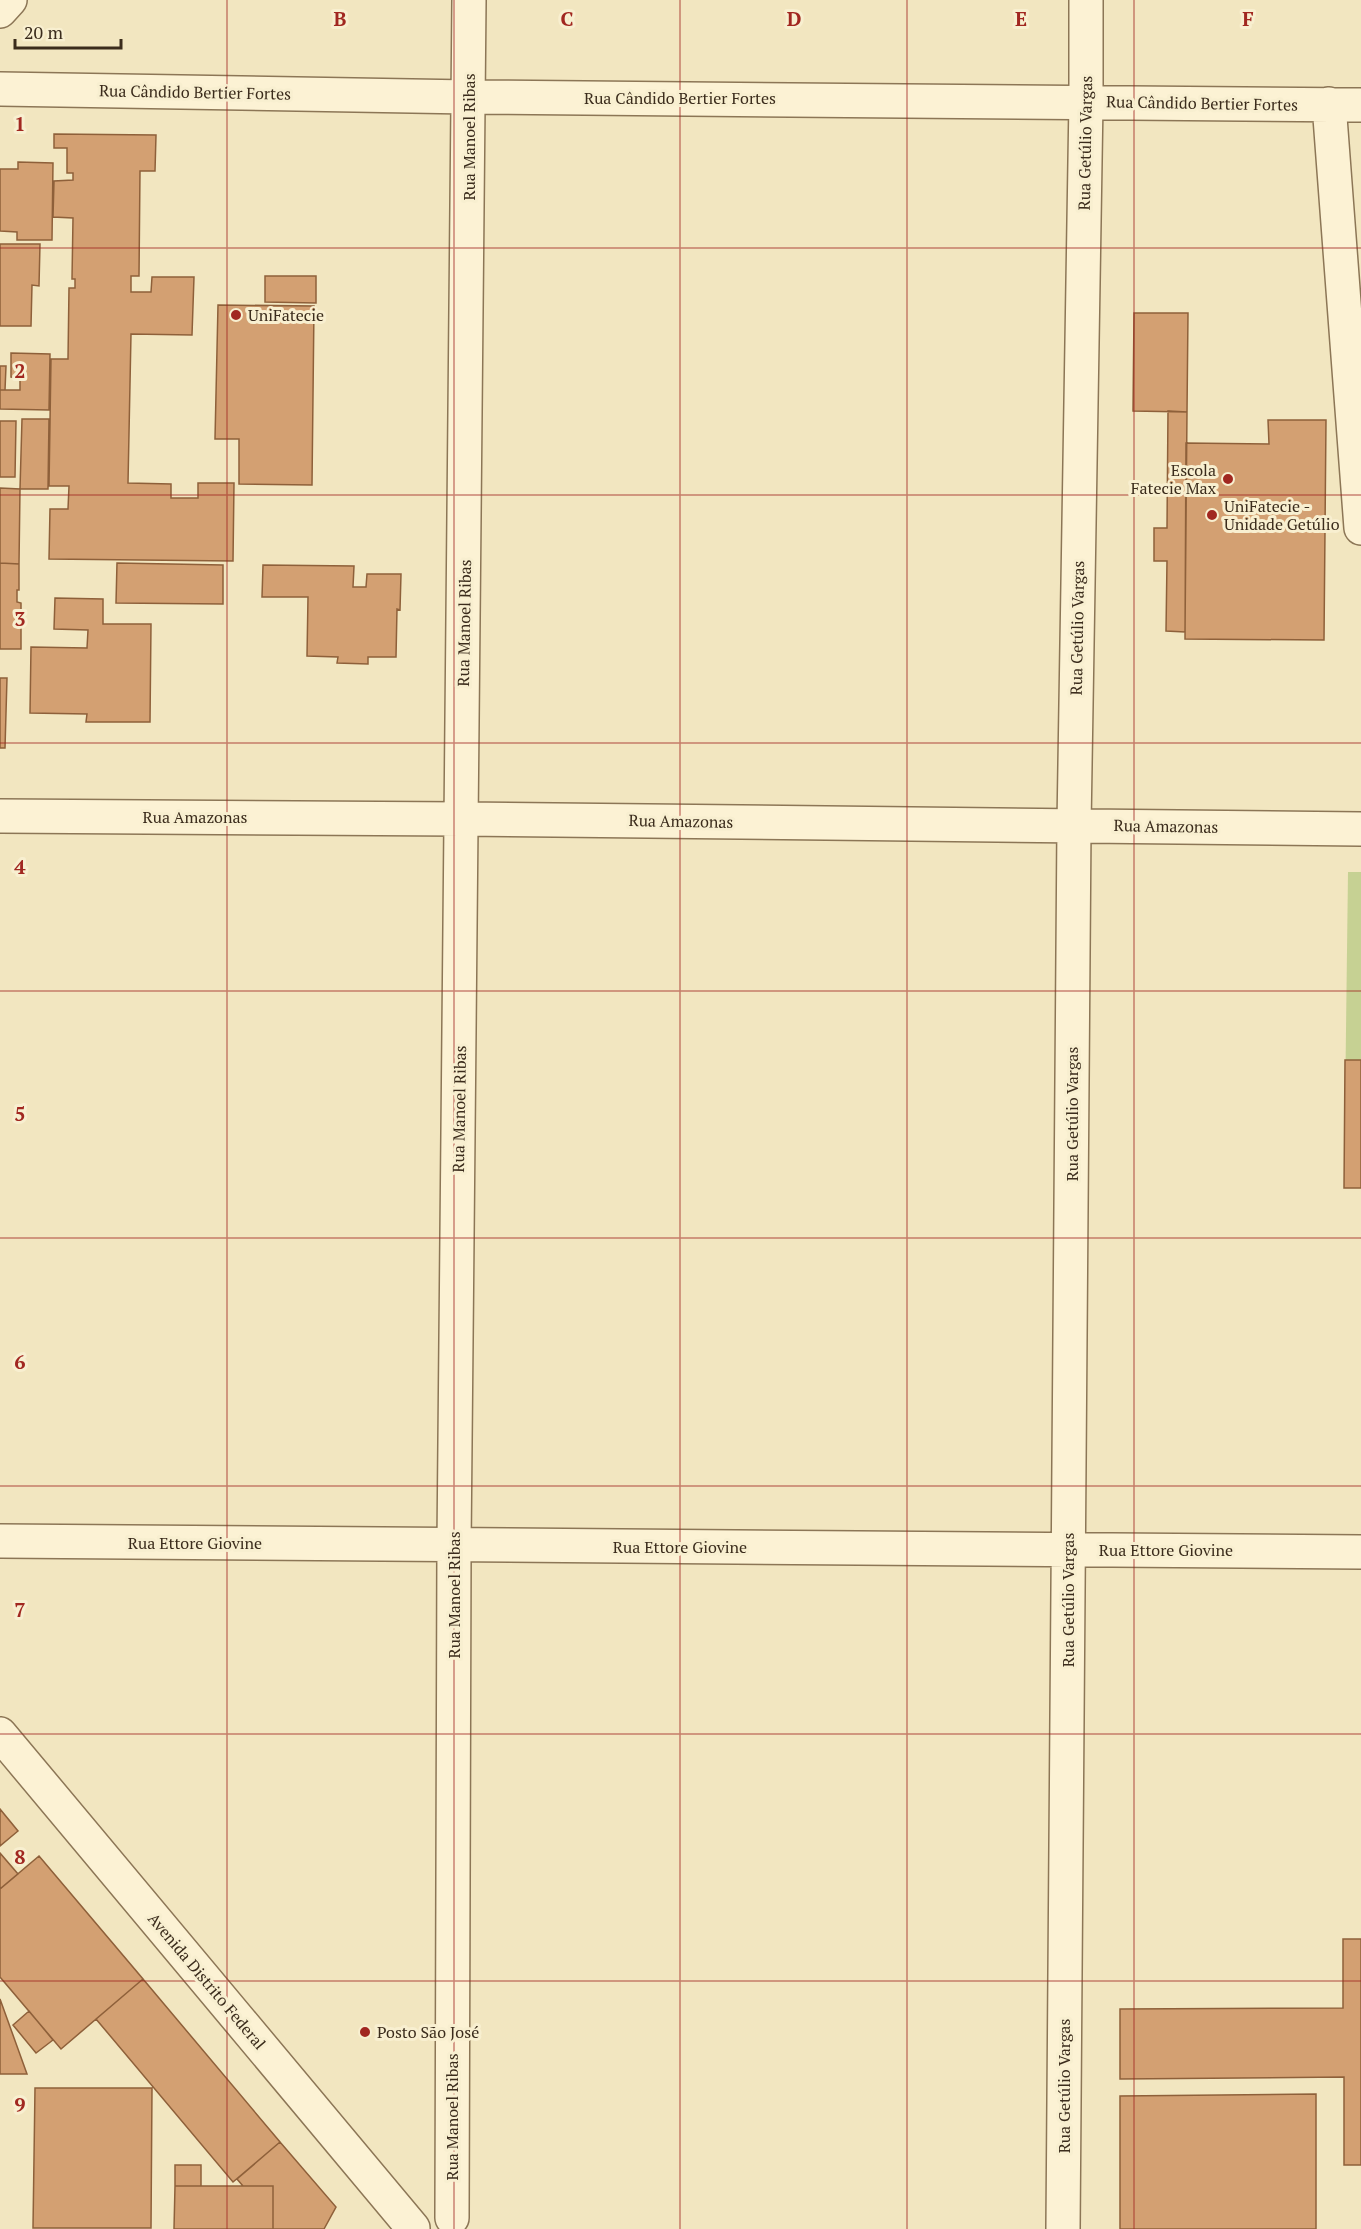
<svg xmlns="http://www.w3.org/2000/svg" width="1361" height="2229" viewBox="0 0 1361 2229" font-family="'PT Serif',serif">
<rect width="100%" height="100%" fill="#f2e6c0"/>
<!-- green -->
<path fill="#c6d193" d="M 1348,872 L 1361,872 L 1361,1188 L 1344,1188 Z"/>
<!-- building -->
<path fill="#d3a072" stroke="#8e603a" stroke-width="1.5" d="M 54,134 L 156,135 L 155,171 L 140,171 L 139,276 L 131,276 L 131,292 L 151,292 L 152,277 L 194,277 L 192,335 L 131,334 L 128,483 L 171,484 L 171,498 L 198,498 L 198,483 L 234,483 L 233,561 L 49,559 L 50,509 L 68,509 L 69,486 L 49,486 L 51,359 L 68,359 L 69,288 L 75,288 L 75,279 L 72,279 L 73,218 L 53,217 L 54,181 L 73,180 L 73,173 L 67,173 L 67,148 L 54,148 Z
M 18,162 L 53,163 L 52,240 L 17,240 L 17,232 L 0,231 L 0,169 L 18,169 Z
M 0,244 L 40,244 L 39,286 L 32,285 L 31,326 L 0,326 Z
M 265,276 L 316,276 L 316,303 L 265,302 Z
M 218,305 L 314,306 L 312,485 L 239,484 L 239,439 L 215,439 Z
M 1134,313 L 1188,313 L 1187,412 L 1133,411 Z
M 11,353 L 50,354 L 49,410 L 0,409 L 0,390 L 20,390 L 20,378 L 11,377 Z
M 0,366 L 6,366 L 5,390 L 0,390 Z
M 1168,411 L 1187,412 L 1185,632 L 1166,631 L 1167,561 L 1154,561 L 1154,528 L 1167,528 Z
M 22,419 L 49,419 L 48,489 L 20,489 Z
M 1268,420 L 1326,420 L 1324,640 L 1185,639 L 1186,443 L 1269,444 Z
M 0,421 L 16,421 L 15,477 L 0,477 Z
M 0,488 L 20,489 L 19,564 L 0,563 Z
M 0,563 L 19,564 L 19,590 L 17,590 L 17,602 L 21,603 L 21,649 L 0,649 Z
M 117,563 L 223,565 L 223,604 L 116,603 Z
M 263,565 L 354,566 L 353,587 L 366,587 L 367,574 L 401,574 L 400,610 L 397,609 L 396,657 L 368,657 L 368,664 L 337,663 L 338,657 L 307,656 L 308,597 L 262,597 Z
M 55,598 L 103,599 L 103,624 L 151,624 L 150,722 L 86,722 L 87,714 L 30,713 L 31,647 L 87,648 L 88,630 L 54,629 Z
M 0,678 L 7,678 L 5,748 L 0,748 Z
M 1345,1060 L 1361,1060 L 1361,1188 L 1344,1188 Z
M 0,1809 L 18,1831 L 0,1846 Z
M 0,1853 L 18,1874 L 0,1889 Z
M 39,1856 L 143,1979 L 61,2049 L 0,1977 L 0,1889 Z
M 1343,1939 L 1361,1939 L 1361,2165 L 1344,2165 L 1344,2077 L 1120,2079 L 1120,2009 L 1343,2008 Z
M 143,1979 L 280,2142 L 233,2182 L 96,2019 Z
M 0,1999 L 27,2074 L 0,2074 Z
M 29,2011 L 53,2040 L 36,2053 L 13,2025 Z
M 35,2088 L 152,2088 L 151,2228 L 33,2228 Z
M 1316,2094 L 1316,2229 L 1120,2229 L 1120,2096 Z
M 280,2142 L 336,2207 L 324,2229 L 273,2229 L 273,2186 L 243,2186 L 237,2179 Z
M 175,2165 L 201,2165 L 201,2186 L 175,2186 Z
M 175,2186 L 273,2186 L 273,2229 L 174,2229 Z"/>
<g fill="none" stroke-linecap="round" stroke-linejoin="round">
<defs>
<path id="minor" d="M 0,11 L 10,0
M 0,89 L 469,97 L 1361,105
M 1329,104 L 1361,528
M 0,816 L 462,819 L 1361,829
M 0,1541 L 1361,1552
M 0,1734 L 413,2228
M 452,2218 L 454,1545 L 469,0
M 1063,2229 L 1074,825 L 1086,101 L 1086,0"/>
</defs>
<!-- minor casing -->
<use href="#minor" stroke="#8c7656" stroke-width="36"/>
<!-- minor -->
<use href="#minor" stroke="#fcf2d4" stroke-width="33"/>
</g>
<!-- grid -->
<path fill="none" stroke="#a12720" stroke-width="1.5" stroke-opacity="0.55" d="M 227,0 L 227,2229M 454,0 L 454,2229M 680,0 L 680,2229M 907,0 L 907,2229M 1134,0 L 1134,2229M 0,248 L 1361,248M 0,495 L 1361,495M 0,743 L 1361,743M 0,991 L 1361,991M 0,1238 L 1361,1238M 0,1486 L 1361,1486M 0,1734 L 1361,1734M 0,1981 L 1361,1981"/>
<!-- markers -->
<g fill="#a12720" stroke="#f8efd0" stroke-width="2">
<circle cx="236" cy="315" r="6"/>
<circle cx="1228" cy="479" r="6"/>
<circle cx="1212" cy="515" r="6"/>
<circle cx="365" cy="2032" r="6"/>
</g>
<g text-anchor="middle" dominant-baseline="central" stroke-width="6" stroke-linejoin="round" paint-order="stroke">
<!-- street labels -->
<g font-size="16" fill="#3b2c1c" stroke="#f8efd0">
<text transform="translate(195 92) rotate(1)">Rua Cândido Bertier Fortes</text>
<text x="680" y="98">Rua Cândido Bertier Fortes</text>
<text transform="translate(1202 103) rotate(1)">Rua Cândido Bertier Fortes</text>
<text transform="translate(469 137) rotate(-90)">Rua Manoel Ribas</text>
<text transform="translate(1085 143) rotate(-89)">Rua Getúlio Vargas</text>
<text transform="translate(464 623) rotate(-89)">Rua Manoel Ribas</text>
<text transform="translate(1077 628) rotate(-89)">Rua Getúlio Vargas</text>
<text x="195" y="817">Rua Amazonas</text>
<text transform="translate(681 821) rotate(1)">Rua Amazonas</text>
<text transform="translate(1166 826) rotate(1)">Rua Amazonas</text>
<text transform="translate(459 1109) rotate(-89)">Rua Manoel Ribas</text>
<text transform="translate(1072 1114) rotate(-90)">Rua Getúlio Vargas</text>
<text x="195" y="1543">Rua Ettore Giovine</text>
<text x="680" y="1547">Rua Ettore Giovine</text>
<text x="1166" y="1550">Rua Ettore Giovine</text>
<text transform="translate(454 1595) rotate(-90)">Rua Manoel Ribas</text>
<text transform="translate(1068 1600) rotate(-90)">Rua Getúlio Vargas</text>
<text transform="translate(207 1981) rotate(50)">Avenida Distrito Federal</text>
<text transform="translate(1064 2086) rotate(-90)">Rua Getúlio Vargas</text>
<text transform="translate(452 2117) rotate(-90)">Rua Manoel Ribas</text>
</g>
<!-- poi labels -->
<g font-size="16" fill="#3b2c1c" stroke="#f8efd0" text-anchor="start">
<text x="248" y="315">UniFatecie</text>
<text x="1216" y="470" text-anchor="end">Escola<tspan x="1216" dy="18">Fatecie Max</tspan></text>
<text x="1224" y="506">UniFatecie -<tspan x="1224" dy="18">Unidade Getúlio</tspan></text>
<text x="377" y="2032">Posto São José</text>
</g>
</g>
<g font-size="20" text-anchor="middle" font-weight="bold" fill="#a12720" stroke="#f8efd0" stroke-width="6" stroke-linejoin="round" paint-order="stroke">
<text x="340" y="26">B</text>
<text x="567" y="26">C</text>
<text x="794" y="26">D</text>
<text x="1021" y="26">E</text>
<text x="1248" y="26">F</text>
<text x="20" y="131">1</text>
<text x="20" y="378">2</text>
<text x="20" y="626">3</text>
<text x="20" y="874">4</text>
<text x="20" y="1121">5</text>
<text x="20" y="1369">6</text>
<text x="20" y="1617">7</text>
<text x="20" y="1864">8</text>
<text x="20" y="2112">9</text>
</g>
<!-- scale -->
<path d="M15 39v9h106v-9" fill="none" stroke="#3b2c1c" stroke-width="3"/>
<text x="24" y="39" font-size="18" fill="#3b2c1c" stroke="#f8efd0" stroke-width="4.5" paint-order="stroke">20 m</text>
</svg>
